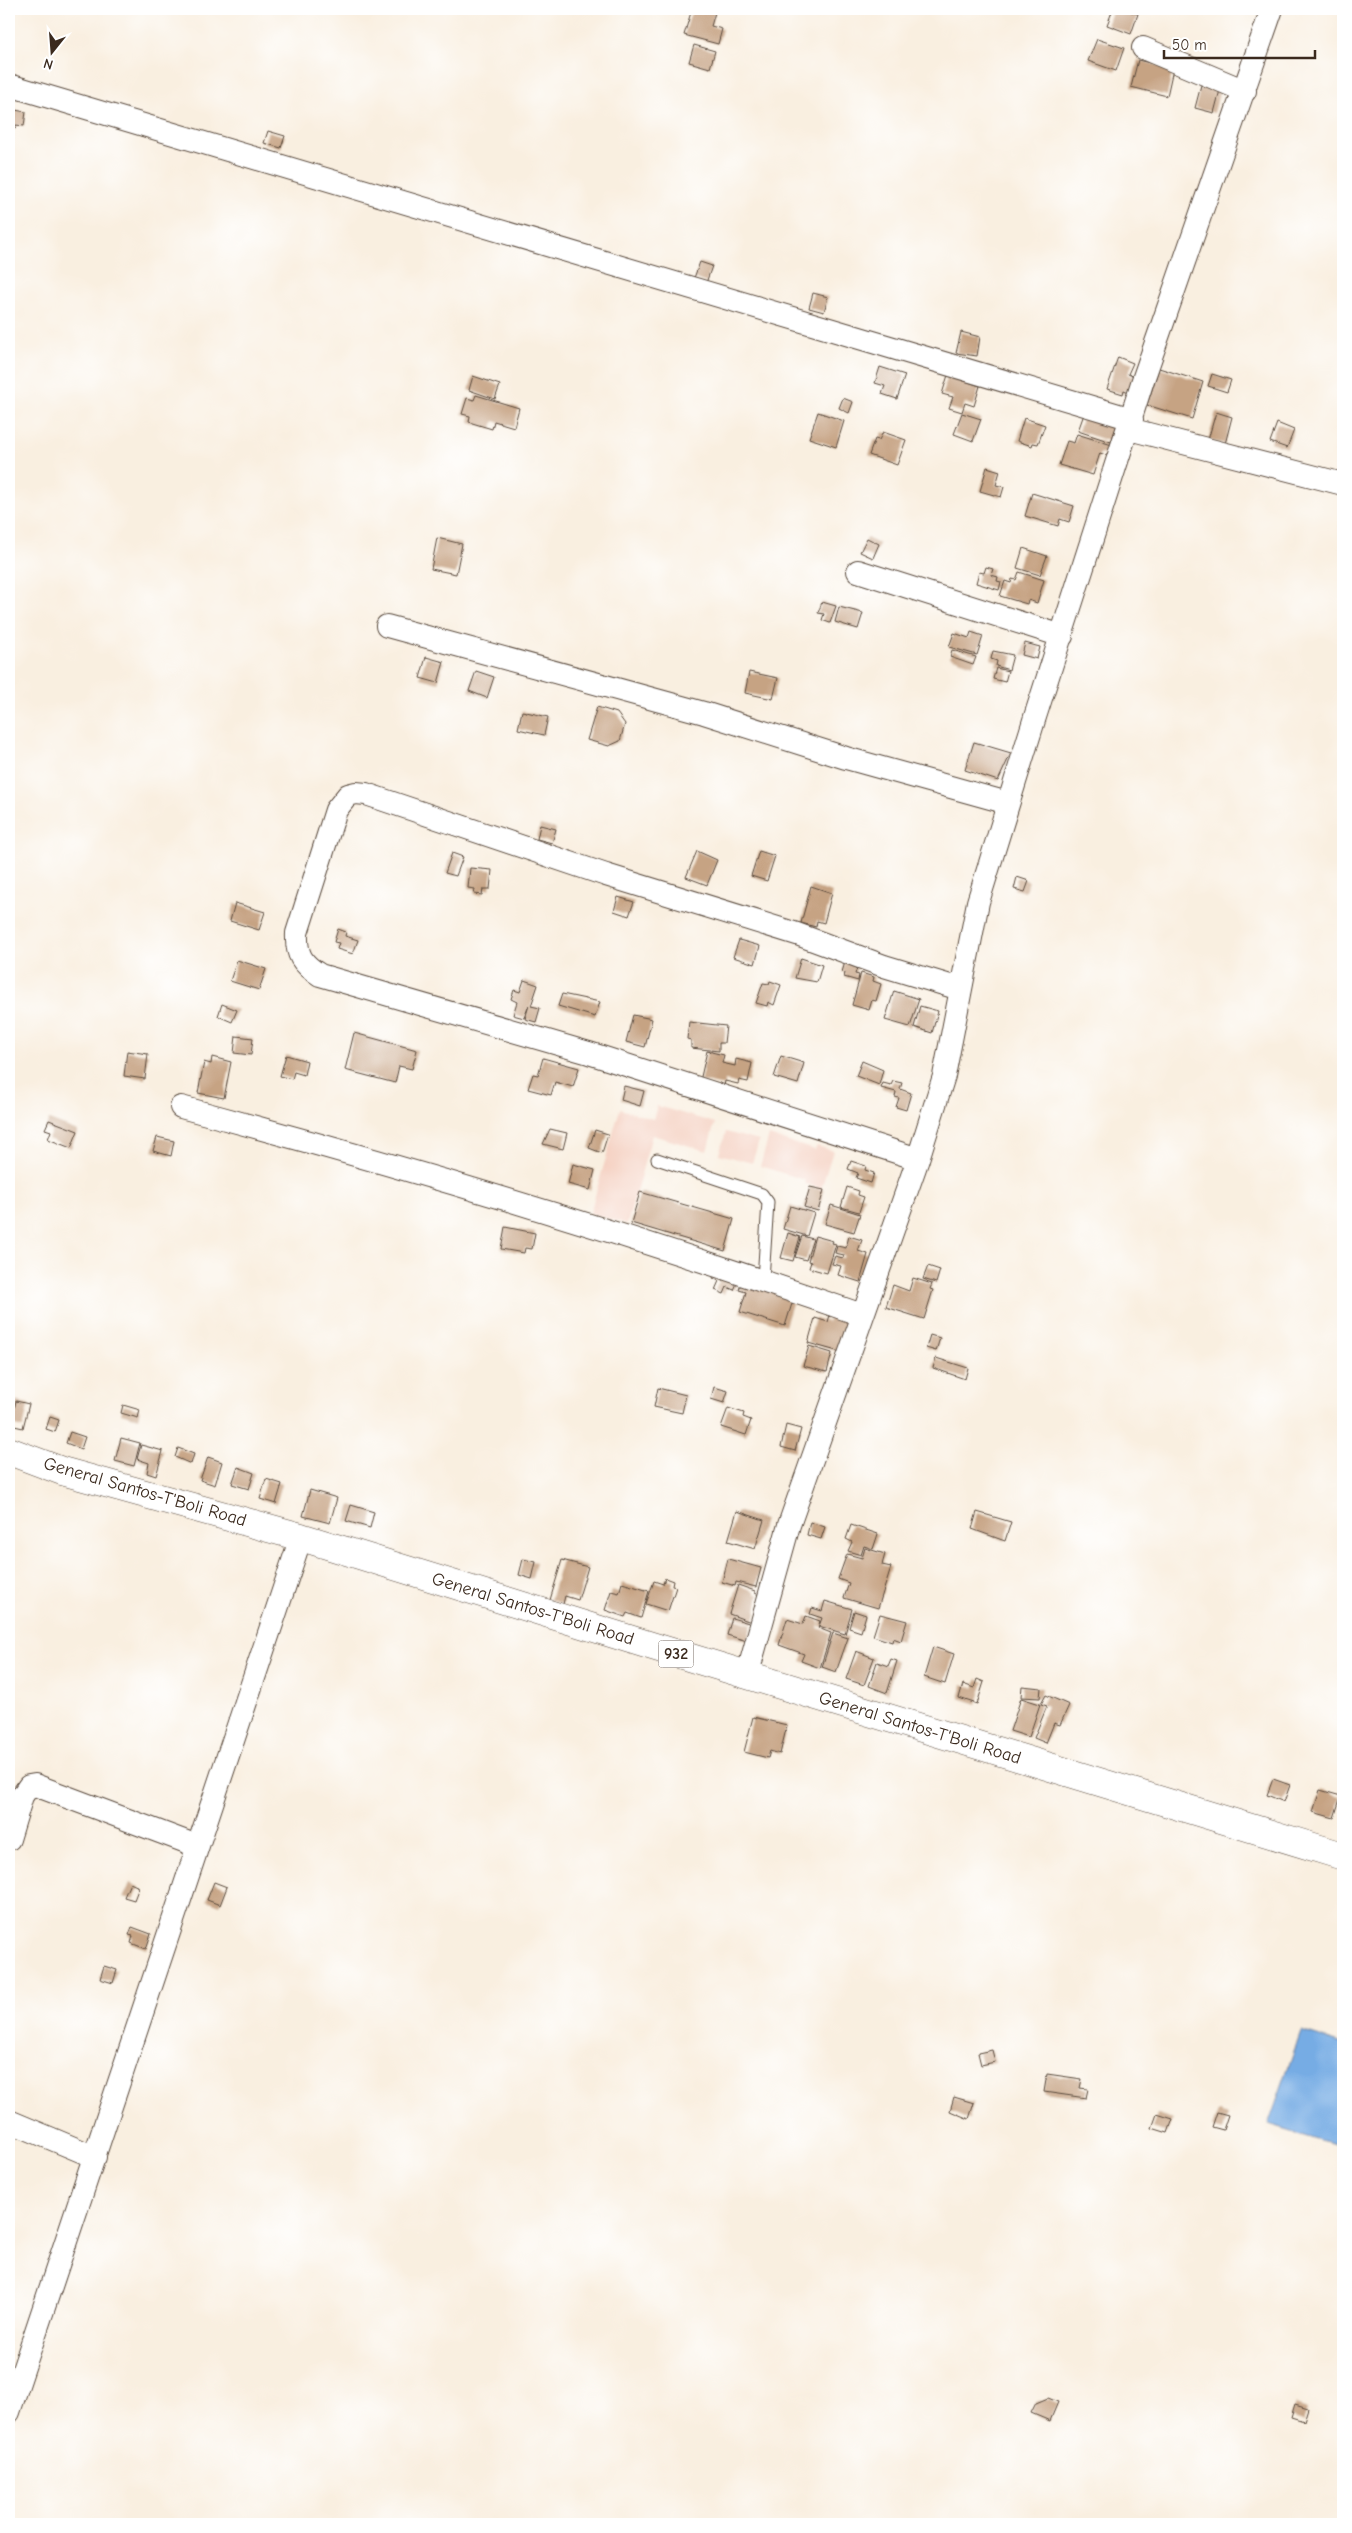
<svg xmlns="http://www.w3.org/2000/svg" width="1352" height="2533" viewBox="0 0 1352 2533" font-family="'Comic Neue',sans-serif">
<rect width="100%" height="100%" fill="#fff"/>
<filter id="ink" filterUnits="userSpaceOnUse"><feTurbulence type="fractalNoise" baseFrequency=".02" numOctaves="2"/><feDisplacementMap in="SourceGraphic" scale="10" xChannelSelector="R" yChannelSelector="G"/><feConvolveMatrix kernelMatrix="1 2 1 2 8 2 1 2 1" color-interpolation-filters="sRGB"/></filter>
<filter id="wash" filterUnits="userSpaceOnUse"><feTurbulence type="fractalNoise" baseFrequency=".0096" numOctaves="4" result="noise"/><feDisplacementMap in="SourceGraphic" scale="20" xChannelSelector="R" yChannelSelector="G"/><feGaussianBlur stdDeviation="1.12" result="paint"/><feColorMatrix in="noise" values="0 0 0 0 0 0 0 0 0 0 0 0 0 0 0 0 0 1.4 0 .05"/><feComposite in="paint" operator="in"/></filter>
<g filter="url(#wash)">
<rect width="100%" height="100%" fill="#f9efe0"/>
<!-- built -->
<path fill="#f5d2c3" d="M 657,1106 L 715,1123 L 707,1151 L 652,1135 L 627,1224 L 590,1213 L 620,1109 L 653,1119 Z
M 726,1132 L 759,1141 L 752,1163 L 719,1154 Z
M 769,1136 L 815,1150 L 817,1146 L 833,1151 L 821,1189 L 804,1183 L 805,1180 L 760,1166 Z"/>
<!-- water -->
<path fill="#76ace4" stroke="#586b81" d="M 1301,2031 L 1343,2044 L 1343,2148 L 1268,2125 Z"/>
<g id="blocks">
<!-- building -->
<path fill="#c6a383" d="M 692,9 L 716,9 L 711,26 L 722,29 L 718,44 L 684,35 Z
M 1113,9 L 1123,9 L 1138,14 L 1131,34 L 1107,25 Z
M 1097,39 L 1124,48 L 1116,71 L 1088,61 Z
M 694,45 L 715,51 L 710,68 L 689,62 Z
M 1138,60 L 1173,69 L 1167,96 L 1131,87 Z
M 1201,85 L 1220,90 L 1214,113 L 1195,108 Z
M 9,109 L 26,112 L 24,126 L 16,125 L 15,129 L 9,128 Z
M 268,131 L 285,136 L 281,148 L 264,143 Z
M 700,262 L 712,266 L 706,283 L 694,278 Z
M 813,293 L 828,297 L 824,312 L 809,308 Z
M 961,332 L 980,337 L 977,356 L 956,353 Z
M 1118,357 L 1133,363 L 1128,374 L 1137,378 L 1131,393 L 1124,390 L 1123,394 L 1107,389 Z
M 880,367 L 905,375 L 897,399 L 882,394 L 885,386 L 875,383 Z
M 1159,368 L 1203,382 L 1192,419 L 1147,405 Z
M 1212,374 L 1231,380 L 1227,392 L 1208,386 Z
M 948,375 L 980,386 L 974,406 L 965,403 L 962,412 L 949,408 L 953,397 L 942,394 Z
M 473,376 L 500,385 L 495,399 L 469,390 Z
M 476,395 L 519,408 L 514,427 L 494,421 L 492,429 L 469,422 L 470,416 L 462,414 L 467,398 L 474,400 Z
M 843,398 L 853,402 L 849,413 L 839,408 Z
M 818,412 L 844,421 L 836,447 L 809,438 Z
M 1216,412 L 1232,417 L 1225,444 L 1208,440 Z
M 962,413 L 981,419 L 973,441 L 954,434 Z
M 1084,414 L 1117,425 L 1111,442 L 1078,431 Z
M 1024,418 L 1045,425 L 1038,444 L 1033,443 L 1032,446 L 1017,441 Z
M 1277,423 L 1294,430 L 1287,448 L 1270,442 Z
M 883,432 L 906,440 L 897,465 L 869,455 L 875,439 L 879,440 Z
M 1077,434 L 1112,445 L 1109,456 L 1100,453 L 1093,475 L 1059,465 L 1067,441 L 1074,443 Z
M 987,467 L 1000,471 L 996,485 L 1004,487 L 1001,497 L 980,491 Z
M 1032,493 L 1074,506 L 1069,522 L 1060,519 L 1058,526 L 1025,516 Z
M 437,538 L 462,544 L 456,574 L 431,569 Z
M 867,538 L 879,544 L 873,558 L 860,552 Z
M 1023,548 L 1047,556 L 1040,575 L 1017,568 Z
M 986,567 L 993,569 L 991,575 L 998,577 L 997,581 L 1001,582 L 999,590 L 976,583 L 979,572 L 984,573 Z
M 1019,572 L 1044,580 L 1037,603 L 1028,600 L 1027,604 L 1000,596 L 1005,581 L 1011,583 L 1012,579 L 1016,580 Z
M 822,602 L 836,606 L 830,623 L 822,620 L 824,614 L 818,613 Z
M 839,607 L 863,613 L 858,629 L 835,622 Z
M 971,632 L 983,636 L 977,655 L 949,647 L 954,633 L 969,638 Z
M 1025,643 L 1040,647 L 1037,659 L 1022,655 Z
M 952,650 L 976,657 L 973,665 L 950,657 Z
M 993,651 L 1013,655 L 1009,670 L 996,666 L 997,661 L 991,659 Z
M 426,657 L 444,662 L 438,683 L 420,678 Z
M 996,668 L 1008,671 L 1005,682 L 993,679 Z
M 476,671 L 494,677 L 487,698 L 469,691 Z
M 749,672 L 778,678 L 773,699 L 745,693 Z
M 597,707 L 617,713 L 625,724 L 620,741 L 609,746 L 587,740 Z
M 522,711 L 548,717 L 544,735 L 518,729 Z
M 974,742 L 1011,753 L 998,781 L 965,770 Z
M 540,825 L 556,829 L 552,843 L 537,839 Z
M 697,851 L 717,860 L 707,885 L 686,877 Z
M 759,851 L 775,856 L 767,881 L 751,876 Z
M 452,853 L 463,857 L 456,876 L 445,873 Z
M 470,868 L 492,870 L 490,889 L 483,889 L 482,895 L 474,894 L 475,889 L 468,888 Z
M 1017,877 L 1029,881 L 1025,892 L 1014,889 Z
M 811,886 L 832,893 L 824,923 L 817,921 L 816,927 L 801,923 Z
M 618,897 L 634,902 L 629,916 L 614,911 Z
M 235,903 L 265,912 L 259,930 L 230,921 Z
M 338,929 L 346,932 L 345,936 L 358,940 L 353,954 L 337,949 L 339,943 L 334,942 Z
M 739,940 L 760,946 L 755,964 L 733,957 Z
M 801,958 L 822,965 L 817,982 L 795,978 Z
M 846,959 L 854,961 L 852,966 L 857,968 L 855,974 L 859,975 L 858,981 L 844,977 L 845,973 L 842,972 Z
M 237,960 L 266,969 L 259,990 L 230,981 Z
M 861,973 L 874,977 L 873,981 L 881,984 L 876,1001 L 872,1000 L 869,1010 L 852,1005 Z
M 524,980 L 538,985 L 531,1006 L 540,1008 L 536,1022 L 525,1019 L 529,1005 L 524,1018 L 513,1015 L 517,1002 L 511,999 L 514,990 L 520,992 Z
M 770,981 L 781,985 L 774,1005 L 768,1002 L 767,1006 L 756,1003 L 763,983 L 769,984 Z
M 894,991 L 919,999 L 910,1027 L 885,1020 Z
M 562,994 L 600,1002 L 595,1017 L 558,1006 Z
M 222,1004 L 237,1010 L 232,1022 L 218,1016 Z
M 920,1006 L 938,1011 L 932,1033 L 914,1027 Z
M 633,1015 L 652,1019 L 645,1047 L 626,1042 Z
M 689,1022 L 726,1026 L 724,1043 L 719,1043 L 719,1051 L 691,1048 L 691,1040 L 687,1039 Z
M 354,1033 L 417,1050 L 412,1069 L 399,1066 L 395,1083 L 345,1070 Z
M 236,1036 L 253,1038 L 251,1055 L 234,1053 Z
M 127,1051 L 148,1054 L 145,1079 L 124,1076 Z
M 707,1051 L 724,1055 L 722,1063 L 735,1066 L 736,1059 L 752,1063 L 748,1082 L 739,1080 L 738,1084 L 725,1081 L 724,1086 L 700,1081 Z
M 286,1055 L 307,1061 L 304,1075 L 294,1072 L 292,1079 L 280,1076 Z
M 781,1056 L 804,1063 L 798,1084 L 774,1077 Z
M 212,1057 L 231,1062 L 224,1098 L 198,1093 L 204,1062 L 211,1064 Z
M 543,1058 L 579,1068 L 573,1087 L 555,1082 L 551,1095 L 528,1089 L 533,1074 L 538,1075 Z
M 862,1061 L 883,1070 L 879,1085 L 856,1076 Z
M 893,1081 L 902,1083 L 900,1089 L 911,1093 L 906,1110 L 896,1107 L 899,1098 L 895,1097 L 896,1092 L 881,1088 L 883,1083 L 891,1085 Z
M 624,1086 L 644,1091 L 640,1106 L 621,1100 Z
M 49,1120 L 78,1131 L 71,1148 L 48,1139 L 51,1131 L 45,1129 Z
M 550,1129 L 567,1133 L 563,1149 L 543,1144 Z
M 595,1130 L 608,1134 L 602,1153 L 589,1148 Z
M 157,1137 L 174,1141 L 171,1156 L 153,1151 Z
M 851,1161 L 866,1166 L 865,1170 L 874,1173 L 871,1183 L 856,1178 L 858,1173 L 848,1169 Z
M 573,1164 L 595,1170 L 590,1190 L 568,1184 Z
M 810,1187 L 824,1190 L 818,1211 L 804,1207 Z
M 847,1187 L 859,1191 L 858,1195 L 864,1197 L 859,1212 L 841,1207 Z
M 640,1192 L 734,1219 L 725,1251 L 631,1223 Z
M 831,1205 L 860,1214 L 854,1232 L 825,1224 Z
M 790,1206 L 814,1213 L 807,1236 L 783,1229 Z
M 505,1227 L 535,1233 L 532,1249 L 525,1248 L 524,1253 L 501,1249 Z
M 788,1233 L 800,1237 L 793,1261 L 781,1258 Z
M 802,1236 L 813,1239 L 806,1260 L 795,1257 Z
M 815,1236 L 833,1241 L 832,1243 L 836,1244 L 827,1273 L 809,1268 L 811,1262 L 808,1261 Z
M 849,1236 L 862,1240 L 858,1251 L 868,1254 L 860,1282 L 838,1275 L 841,1266 L 832,1264 L 835,1256 L 843,1258 L 844,1255 L 835,1253 L 837,1246 L 846,1248 Z
M 717,1266 L 739,1279 L 734,1290 L 727,1287 L 724,1294 L 715,1290 L 719,1281 L 713,1278 Z
M 928,1266 L 940,1270 L 936,1283 L 923,1279 Z
M 743,1277 L 795,1294 L 785,1326 L 740,1312 L 746,1292 L 739,1290 Z
M 913,1278 L 932,1284 L 930,1289 L 933,1290 L 924,1319 L 886,1307 L 893,1285 L 909,1291 Z
M 830,1315 L 854,1322 L 844,1353 L 808,1343 L 815,1318 L 828,1322 Z
M 930,1335 L 940,1338 L 936,1351 L 926,1348 Z
M 809,1346 L 832,1353 L 827,1372 L 803,1366 Z
M 936,1358 L 968,1368 L 965,1379 L 933,1368 Z
M 714,1387 L 728,1391 L 724,1403 L 711,1399 Z
M 658,1388 L 686,1395 L 682,1413 L 654,1407 Z
M 16,1401 L 29,1404 L 23,1428 L 10,1425 Z
M 123,1405 L 140,1410 L 138,1418 L 121,1413 Z
M 728,1408 L 744,1413 L 743,1417 L 751,1420 L 746,1435 L 721,1427 Z
M 50,1417 L 59,1420 L 55,1432 L 46,1429 Z
M 786,1425 L 801,1429 L 795,1451 L 781,1447 Z
M 70,1432 L 85,1437 L 81,1449 L 66,1443 Z
M 121,1438 L 140,1443 L 134,1466 L 115,1461 Z
M 141,1445 L 163,1451 L 156,1476 L 147,1473 L 149,1463 L 137,1459 Z
M 178,1448 L 194,1454 L 191,1464 L 175,1457 Z
M 208,1457 L 222,1462 L 215,1485 L 200,1480 Z
M 238,1467 L 254,1473 L 249,1489 L 232,1484 Z
M 266,1479 L 282,1484 L 276,1504 L 260,1499 Z
M 310,1490 L 337,1498 L 330,1523 L 303,1516 Z
M 351,1505 L 374,1512 L 370,1528 L 346,1521 Z
M 737,1511 L 764,1520 L 755,1549 L 728,1541 Z
M 977,1512 L 1011,1522 L 1005,1541 L 972,1529 Z
M 810,1522 L 825,1527 L 821,1539 L 807,1535 Z
M 851,1525 L 878,1534 L 873,1549 L 864,1546 L 861,1555 L 848,1551 L 852,1542 L 846,1539 Z
M 865,1548 L 885,1554 L 882,1565 L 891,1567 L 878,1608 L 844,1598 L 849,1583 L 838,1579 L 847,1554 L 862,1558 Z
M 523,1559 L 536,1562 L 532,1579 L 519,1575 Z
M 728,1559 L 761,1568 L 756,1587 L 736,1582 L 735,1586 L 722,1582 Z
M 562,1560 L 588,1567 L 578,1600 L 565,1596 L 563,1604 L 550,1600 Z
M 665,1578 L 673,1581 L 672,1586 L 676,1587 L 668,1611 L 646,1604 L 654,1581 L 663,1584 Z
M 622,1583 L 649,1591 L 641,1618 L 627,1613 L 625,1617 L 605,1610 L 611,1591 L 619,1593 Z
M 738,1585 L 755,1591 L 755,1593 L 759,1595 L 754,1623 L 729,1614 Z
M 825,1601 L 852,1609 L 845,1634 L 819,1626 L 822,1618 L 810,1614 L 812,1608 L 822,1611 Z
M 854,1611 L 866,1615 L 861,1632 L 849,1628 Z
M 880,1614 L 907,1621 L 901,1641 L 893,1638 L 892,1642 L 873,1636 Z
M 806,1616 L 820,1621 L 818,1628 L 831,1633 L 820,1668 L 801,1661 L 804,1654 L 779,1645 L 787,1619 L 803,1624 Z
M 732,1618 L 752,1624 L 747,1641 L 727,1635 Z
M 833,1633 L 848,1638 L 836,1672 L 822,1667 Z
M 933,1647 L 954,1654 L 945,1684 L 924,1677 Z
M 856,1651 L 874,1658 L 864,1685 L 846,1679 Z
M 891,1659 L 897,1661 L 887,1693 L 869,1686 L 877,1662 L 888,1666 Z
M 977,1679 L 984,1682 L 977,1704 L 959,1698 L 963,1684 L 974,1688 Z
M 1022,1686 L 1041,1688 L 1040,1698 L 1021,1697 Z
M 1046,1695 L 1069,1705 L 1060,1725 L 1054,1723 L 1046,1743 L 1034,1738 L 1047,1706 L 1041,1704 Z
M 1021,1698 L 1040,1704 L 1029,1737 L 1010,1731 Z
M 753,1717 L 787,1725 L 780,1754 L 770,1751 L 768,1758 L 744,1752 Z
M 1273,1779 L 1290,1785 L 1284,1802 L 1267,1795 Z
M 1320,1790 L 1341,1796 L 1334,1818 L 1313,1812 Z
M 214,1882 L 227,1887 L 220,1905 L 207,1900 Z
M 130,1883 L 139,1887 L 134,1900 L 124,1897 Z
M 132,1927 L 151,1934 L 146,1949 L 131,1943 L 133,1936 L 129,1935 Z
M 104,1966 L 117,1970 L 113,1983 L 100,1979 Z
M 992,2050 L 995,2062 L 981,2065 L 978,2053 Z
M 1047,2074 L 1082,2079 L 1080,2088 L 1088,2089 L 1086,2098 L 1044,2092 Z
M 954,2097 L 974,2103 L 969,2119 L 950,2111 Z
M 1217,2112 L 1228,2115 L 1223,2130 L 1212,2127 Z
M 1157,2114 L 1173,2119 L 1168,2133 L 1152,2128 Z
M 1048,2398 L 1058,2402 L 1050,2421 L 1031,2413 L 1036,2403 Z
M 1295,2404 L 1308,2408 L 1304,2421 L 1291,2417 Z"/>
</g>
</g>
<g filter="url(#ink)">
<use href="#blocks" fill-opacity="0" stroke="#58483b" stroke-width="1"/>
<g fill="none" stroke-linecap="round" stroke-linejoin="round">
<defs>
<path id="service" d="M 657,1159 L 762,1194 L 768,1202 L 763,1280"/>
<path id="minor" d="M 1143,48 L 1245,91
M 9,85 L 1132,419
M 1129,429 L 1343,484
M 858,571 L 1062,636
M 387,626 L 704,713 L 846,758 L 1008,803
M 181,1107 C 411,1168 638,1237 862,1315
M 918,1159 L 589,1053 L 320,975 C 302,964 296,955 297,933 L 336,810 L 348,795 L 356,793 L 366,794 L 606,875 L 797,934 L 884,966 L 960,989
M 747,1676 L 789,1525 L 918,1159 L 944,1076 L 978,902 L 1035,717 L 1143,380 L 1272,9
M 9,1839 L 22,1796 L 29,1786 L 35,1785 L 197,1846
M 9,2121 L 95,2157
M 9,2412 L 301,1537"/>
<path id="primary" d="M 9,1451 L 62,1471 L 301,1537 L 652,1646 L 1343,1856"/>
</defs>
<!-- service casing -->
<use href="#service" stroke="#58483b" stroke-width="13"/>
<!-- minor casing -->
<use href="#minor" stroke="#58483b" stroke-width="24"/>
<!-- primary casing -->
<use href="#primary" stroke="#58483b" stroke-width="29"/>
<!-- service -->
<use href="#service" stroke="#fff" stroke-width="11"/>
<!-- minor -->
<use href="#minor" stroke="#fff" stroke-width="22"/>
<!-- primary -->
<use href="#primary" stroke="#fff" stroke-width="28"/>
</g>
</g>
<g text-anchor="middle" dominant-baseline="central" stroke-width="5" stroke-linejoin="round" paint-order="stroke">
<!-- shield labels -->
<rect fill="#fff" stroke="#766a62" stroke-width="1" x="658.5" y="1640.5" width="35" height="27" rx="4"/>
<g font-size="16" font-weight="bold" fill="#3b2a1e">
<text x="676" y="1654">932</text>
</g>
<!-- street labels -->
<g font-size="18" fill="#3b2a1e" stroke="#fff">
<text transform="translate(145 1492) rotate(16)">General Santos-T'Boli Road</text>
<text transform="translate(533 1609) rotate(17)">General Santos-T'Boli Road</text>
<text transform="translate(920 1728) rotate(17)">General Santos-T'Boli Road</text>
</g>
</g>
<!-- margin -->
<rect width="1352" height="2533" fill="none" stroke="#fff" stroke-width="30"/>
<!-- north arrow -->
<g transform="translate(52 52) rotate(197)" stroke="#ffffff" stroke-width="4" paint-order="stroke">
<path d="M0-4L9 19L0 12L-9 19Z" fill="#3b2a1e"/>
<text y="-8" font-size="14" font-weight="bold" text-anchor="middle" fill="#3b2a1e">N</text>
</g>
<!-- scale -->
<path d="M1164 50v8h151v-8" fill="none" stroke="#3b2a1e" stroke-width="2.5"/>
<text x="1172" y="50" font-size="15" fill="#3b2a1e" stroke="#ffffff" stroke-width="4" paint-order="stroke">50 m</text>
</svg>
